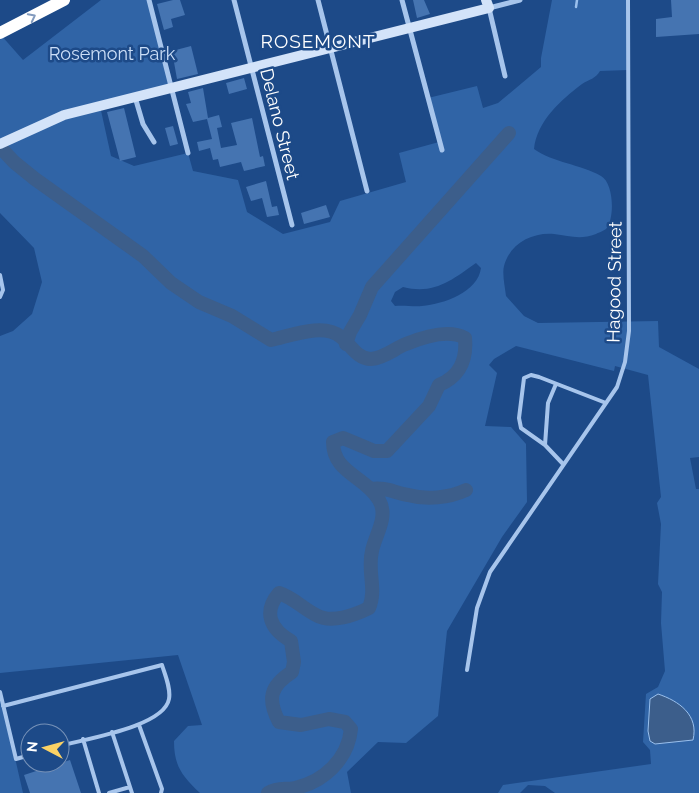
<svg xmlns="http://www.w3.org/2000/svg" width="699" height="793" viewBox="0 0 699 793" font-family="Raleway,sans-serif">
<rect width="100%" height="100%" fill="#1d4a88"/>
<!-- green -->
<path fill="#3064a6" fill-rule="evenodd" d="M 101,0 L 149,0 L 171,87 L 100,106 L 111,156 L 134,166 L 188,153 L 193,171 L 238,180 L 247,212 L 283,234 L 330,222 L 340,201 L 406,182 L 399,153 L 439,142 L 428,98 L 477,86 L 483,108 L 498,103 L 541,67 L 541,58 L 552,0 L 628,0 L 628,70 L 600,71 C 595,79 590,79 582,84 C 561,100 537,121 534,149 C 554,163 580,164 601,176 C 614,183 615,219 606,229 C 603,231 598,233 596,234 C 580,240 570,236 554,234 C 533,232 510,243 504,266 C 502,274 505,287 506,296 L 524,316 L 538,323 L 658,321 L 659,347 L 699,369 L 699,457 L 690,458 L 696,489 L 699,489 L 699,793 L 555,793 L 545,786 L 528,785 L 520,793 L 498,793 L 503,785 L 651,764 L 650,750 L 643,742 L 646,694 L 658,687 L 665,671 L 661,623 L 662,592 L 658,584 L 661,524 L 657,503 L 661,497 L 648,375 L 615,366 L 614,371 L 516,346 L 494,359 L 489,365 L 497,373 L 485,426 L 511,427 L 526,444 L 527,502 L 502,537 L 447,631 L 438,716 L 406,743 L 378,742 L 347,772 L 351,793 L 200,793 C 182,776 174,766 174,741 L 188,726 L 202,725 L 178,655 L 0,673 L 0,336 L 13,331 L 32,314 L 42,282 L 34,248 L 0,213 L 0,34 L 23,60 ZM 476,263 L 481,268 C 478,292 444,304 422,306 C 414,307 404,305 395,306 L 391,301 L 395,292 L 403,287 C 434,295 452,280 476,263 Z
M 0,692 L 23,793 L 0,793 Z"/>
<!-- water -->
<path fill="#3c5e8b" stroke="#9ac0ed" d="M 658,694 C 679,701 699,715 693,740 L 655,744 L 650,741 L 648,731 L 650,699 Z"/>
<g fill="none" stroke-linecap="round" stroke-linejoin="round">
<!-- stream -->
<path stroke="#9ac0ed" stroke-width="2.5" d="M 576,7 L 577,0
M 0,154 L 54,197 L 177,283"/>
<!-- river -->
<path stroke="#3c5e8b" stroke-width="14" d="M 0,147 L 14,162 L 35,179 L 143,256 L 171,283 L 199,302 L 232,316 L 271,340 C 290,336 324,322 341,337 C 350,344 357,359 371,359 C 385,358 395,348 406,344 C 423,337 449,329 465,338 C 467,360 460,376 439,385 L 429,406 L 387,451 L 374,451 L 343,438 L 333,442 C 333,473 365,476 379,500 C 389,517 375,535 372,551 C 367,571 377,589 369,608 C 355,615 331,624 316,615 C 302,608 294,598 279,593 C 263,612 270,629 291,641 L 294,662 L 292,672 C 270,686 267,699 279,722 L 301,725 L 329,719 L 345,722 L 351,729 C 348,759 324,782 295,788 C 285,790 278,787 268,793
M 346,344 L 350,332 L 360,315 L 372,287 L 509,133
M 370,489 C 387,487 392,492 408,495 C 426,500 449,498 466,490"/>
</g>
<!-- building -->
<path fill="#4574b1" d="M 173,0 L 180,0 L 185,15 L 171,19 L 173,27 L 164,30 L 157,4 Z
M 413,0 L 424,0 L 430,14 L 417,18 Z
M 671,0 L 699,0 L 699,34 L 656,37 L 656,19 L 672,17 Z
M 191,46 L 198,74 L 177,79 L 172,51 Z
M 244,78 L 247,89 L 229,94 L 226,83 Z
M 203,88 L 208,118 L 219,115 L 222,127 L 217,128 L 221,148 L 237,145 L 231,123 L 252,118 L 260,157 L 263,156 L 265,166 L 244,171 L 241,162 L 220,167 L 218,159 L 213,160 L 210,148 L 199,151 L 197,142 L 212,139 L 207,119 L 193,122 L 186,104 L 191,103 L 188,92 Z
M 124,108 L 136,157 L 120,161 L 107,112 Z
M 173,126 L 178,144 L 170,146 L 165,128 Z
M 266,181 L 272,207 L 277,206 L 279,215 L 267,217 L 262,198 L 251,201 L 246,187 Z
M 326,205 L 330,217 L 304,224 L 301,213 Z
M 70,760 L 81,793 L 30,793 L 24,775 Z"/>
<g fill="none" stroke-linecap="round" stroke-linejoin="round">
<!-- lane -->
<path stroke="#a7c5ec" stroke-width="4" d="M 0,275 L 3,290 L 0,297
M 545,445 L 548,403 L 556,384
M 563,464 L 545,445 L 521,428 L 519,418 L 524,378 L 531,375 L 539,377 L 606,403
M 467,670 L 477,608 L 490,572 L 617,387 L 625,362 L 629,331 L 628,0
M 0,692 L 16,759 L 30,755
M 3,706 L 162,665 C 165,675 171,688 169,699 C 164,727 84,739 60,746
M 139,725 L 162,789 L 161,793
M 112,732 L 132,793
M 83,739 L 99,793
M 109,793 L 130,787"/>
<!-- street -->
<path stroke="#a7c5ec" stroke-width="5" d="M 149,0 L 188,153
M 234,0 L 292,225
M 318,0 L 367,191
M 402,0 L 442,150
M 505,76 L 489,8 L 520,0
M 135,97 L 143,124 L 154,142"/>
<!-- secondary -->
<path stroke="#d3e3f9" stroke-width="10" d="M 0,144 L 64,115 L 489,8 L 486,0"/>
<!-- highway -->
<path stroke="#fff" stroke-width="12" d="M 0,33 L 64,0"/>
</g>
<!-- one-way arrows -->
<defs><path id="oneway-chevron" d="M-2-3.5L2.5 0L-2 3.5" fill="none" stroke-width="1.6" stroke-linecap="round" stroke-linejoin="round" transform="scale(1.25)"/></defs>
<use stroke="#839bbe" href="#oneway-chevron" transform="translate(32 17) rotate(-27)"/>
<g text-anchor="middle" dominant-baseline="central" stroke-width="5" stroke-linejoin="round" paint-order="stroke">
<!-- park labels -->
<g font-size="18" fill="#ccdff8" stroke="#1d4a88">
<text x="112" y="53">Rosemont Park</text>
</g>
<!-- street labels -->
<g font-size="18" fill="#fff" stroke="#1d4a88">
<text transform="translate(280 124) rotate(76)">Delano Street</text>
<text transform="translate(614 282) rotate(-89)">Hagood Street</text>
</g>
<!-- neighbourhood labels -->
<g font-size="19" letter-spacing="1" fill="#fff" stroke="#1d4a88">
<text x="318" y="41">ROSEMONT</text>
</g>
</g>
<!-- north arrow -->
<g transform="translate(45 748) rotate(276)"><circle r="24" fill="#1d4a88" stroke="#7792b8"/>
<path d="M0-4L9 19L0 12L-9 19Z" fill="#fbd265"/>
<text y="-8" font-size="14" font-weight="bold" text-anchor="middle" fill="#ffffff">N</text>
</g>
</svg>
